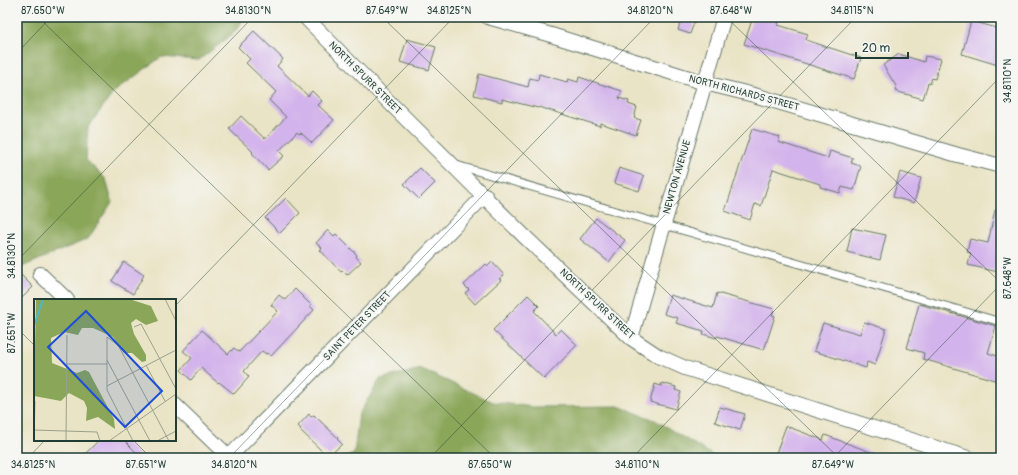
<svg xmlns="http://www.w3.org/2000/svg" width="1018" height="475" viewBox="0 0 1018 475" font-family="Pangolin,sans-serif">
<rect width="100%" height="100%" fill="#f6f6f2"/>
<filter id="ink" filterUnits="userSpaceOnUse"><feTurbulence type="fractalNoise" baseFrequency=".025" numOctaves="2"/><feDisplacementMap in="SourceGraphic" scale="8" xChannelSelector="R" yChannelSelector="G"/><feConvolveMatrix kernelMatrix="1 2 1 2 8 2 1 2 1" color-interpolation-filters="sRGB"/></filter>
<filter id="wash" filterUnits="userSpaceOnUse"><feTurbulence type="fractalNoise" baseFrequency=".012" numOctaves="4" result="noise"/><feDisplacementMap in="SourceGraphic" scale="16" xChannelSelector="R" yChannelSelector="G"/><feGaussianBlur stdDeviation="0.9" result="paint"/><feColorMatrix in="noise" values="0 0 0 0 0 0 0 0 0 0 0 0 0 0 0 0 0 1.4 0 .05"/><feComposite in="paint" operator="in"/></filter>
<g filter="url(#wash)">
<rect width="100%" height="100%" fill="#eae4c6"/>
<!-- forest -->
<path fill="#8aa659" stroke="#547246" d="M 17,17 L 245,17 L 234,33 L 199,60 L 161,57 L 114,92 L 88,127 L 86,160 L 106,179 L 112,202 L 88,239 L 17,269 Z
M 421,369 L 493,402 L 533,407 L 618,406 L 655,420 L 717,458 L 343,458 L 354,454 L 359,414 L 380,379 Z"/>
<g id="blocks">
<!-- building -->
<path fill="#d3b3eb" d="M 682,17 L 696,17 L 690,34 L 678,30 Z
M 753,17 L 769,17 L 779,20 L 778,25 L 808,34 L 806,40 L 861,58 L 854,79 L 744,44 Z
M 971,21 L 1001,29 L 1001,66 L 962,54 Z
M 254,31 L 283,59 L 277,66 L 308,96 L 312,91 L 322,101 L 318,105 L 334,120 L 312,143 L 301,133 L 299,134 L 297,132 L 279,151 L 284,156 L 268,170 L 252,153 L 253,152 L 229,129 L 241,116 L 265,139 L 286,117 L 269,100 L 276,92 L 246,63 L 250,59 L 238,47 Z
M 407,39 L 436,47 L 429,70 L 400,62 Z
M 899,54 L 924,62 L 925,56 L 941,59 L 935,79 L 932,78 L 930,84 L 928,83 L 923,99 L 895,91 L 896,86 L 883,65 Z
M 479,74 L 528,87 L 530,78 L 538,80 L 539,74 L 567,82 L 568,79 L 578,82 L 579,77 L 622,91 L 619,98 L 629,101 L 628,104 L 637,107 L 634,118 L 641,120 L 636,135 L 600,123 L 600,126 L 539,107 L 538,108 L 502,99 L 502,102 L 474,95 Z
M 752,129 L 780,137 L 778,142 L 828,158 L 830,151 L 853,158 L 851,163 L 861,166 L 854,190 L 842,187 L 840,193 L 820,187 L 820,184 L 773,169 L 761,206 L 755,204 L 750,220 L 725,211 Z
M 420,168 L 435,183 L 419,199 L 404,184 Z
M 619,168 L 644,176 L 639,191 L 614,183 Z
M 900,172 L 921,178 L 914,203 L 893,197 Z
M 286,198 L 300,213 L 280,233 L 265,218 Z
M 995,210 L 1001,211 L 1001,257 L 998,272 L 968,265 L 971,253 L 967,252 L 970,239 L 988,243 Z
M 596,218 L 625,240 L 609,262 L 580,239 Z
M 852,228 L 886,235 L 880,260 L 847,252 Z
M 328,230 L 334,236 L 336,234 L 357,255 L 356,257 L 361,262 L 347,275 L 342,270 L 341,272 L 320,250 L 322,248 L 316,243 Z
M 124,262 L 144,275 L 133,294 L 112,281 Z
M 492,262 L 504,275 L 499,279 L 501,280 L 475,304 L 465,293 L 469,290 L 464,285 L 486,264 L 488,266 Z
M 17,271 L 33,287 L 17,303 Z
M 295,289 L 311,305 L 310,306 L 314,310 L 271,356 L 267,353 L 266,354 L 262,351 L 244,371 L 249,377 L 234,394 L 219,382 L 218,383 L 201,368 L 191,380 L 181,370 L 192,358 L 183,351 L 202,330 L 228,354 L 234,348 L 239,352 L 278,311 L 271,305 L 279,295 L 285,300 Z
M 717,293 L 774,309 L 772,315 L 775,316 L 764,350 L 717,336 L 716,338 L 703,334 L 704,331 L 676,323 L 678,318 L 664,314 L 670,295 L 713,308 Z
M 528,295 L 539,306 L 534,311 L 556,334 L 561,329 L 577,345 L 544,379 L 493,330 Z
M 919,304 L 996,326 L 988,353 L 1001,357 L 1001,382 L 923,359 L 924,353 L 907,348 Z
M 864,322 L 886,329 L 875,365 L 867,362 L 866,368 L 814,351 L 823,323 L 860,334 Z
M 662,383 L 676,387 L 675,390 L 681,392 L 676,409 L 650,402 L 655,384 L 661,386 Z
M 720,407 L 745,414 L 740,430 L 715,422 Z
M 309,414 L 311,417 L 314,415 L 338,438 L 337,439 L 342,444 L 329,456 L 325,452 L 324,453 L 300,430 L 301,429 L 298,426 Z
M 786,426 L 823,440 L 825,435 L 881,456 L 881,458 L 776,458 L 778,454 L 776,453 Z
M 99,440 L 124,440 L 142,458 L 81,458 Z"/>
</g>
</g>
<g filter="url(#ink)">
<use href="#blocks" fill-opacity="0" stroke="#667767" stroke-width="1"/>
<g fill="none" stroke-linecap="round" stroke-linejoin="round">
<defs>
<path id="lane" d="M 995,17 L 1001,19
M 456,165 L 1001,322"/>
<path id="street" d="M 309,17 L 306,18 L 389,102 L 524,236 L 631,338 L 658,356 L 685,368 L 968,458
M 488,17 L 551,35 L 705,83 L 754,95 L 958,155 L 1001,166
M 40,274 L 67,300
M 631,338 L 724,17
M 175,405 L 230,458
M 229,457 L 485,195"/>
</defs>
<!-- lane casing -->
<use href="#lane" stroke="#667767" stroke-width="9"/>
<!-- street casing -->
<use href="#street" stroke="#667767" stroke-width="16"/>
<!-- lane -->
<use href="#lane" stroke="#fff" stroke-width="7"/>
<!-- street -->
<use href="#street" stroke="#fff" stroke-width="14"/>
</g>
</g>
<!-- ticks -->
<path fill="none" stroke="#1f3d34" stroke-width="1" stroke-opacity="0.45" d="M 38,17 L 495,458M 382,17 L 839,458M 726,17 L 1001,283M 17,53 L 51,17M 17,261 L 253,17M 175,306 L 454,17M 17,328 L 35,346M 133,440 L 151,458M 28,458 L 45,440M 229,458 L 655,17M 430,458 L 856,17M 632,458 L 1001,76M 833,458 L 1001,284"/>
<g text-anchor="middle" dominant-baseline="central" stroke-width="4" stroke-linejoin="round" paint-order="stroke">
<!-- street labels -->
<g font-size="10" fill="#1f3d34" stroke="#f6f6f2">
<text transform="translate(365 78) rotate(45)">NORTH SPURR STREET</text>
<text transform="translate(744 93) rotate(15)">NORTH RICHARDS STREET</text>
<text transform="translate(677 177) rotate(-74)">NEWTON AVENUE</text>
<text transform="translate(597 304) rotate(43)">NORTH SPURR STREET</text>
<text transform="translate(357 326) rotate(-46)">SAINT PETER STREET</text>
</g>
</g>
<!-- overview -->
<g transform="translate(34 299)">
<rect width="142" height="142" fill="#eae4c6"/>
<path d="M 2,0 L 95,0 L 117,7 L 124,22 L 112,26 L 102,20 L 97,24 L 100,35 L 112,56 L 112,62 L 108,63 L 98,54 L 90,54 L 79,38 L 59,29 L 48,29 L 44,36 L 30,33 L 17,39 L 18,64 L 43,74 L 51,71 L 55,73 L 80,120 L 81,130 L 64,118 L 52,122 L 53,109 L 50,102 L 35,94 L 27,102 L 0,97 Z" fill="#8aa659"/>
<path fill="none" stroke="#4cbac6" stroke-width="2" d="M 0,27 L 9,0"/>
<path fill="none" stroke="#99a18c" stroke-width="1" d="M 131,0 L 142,22M 100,28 L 107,25 L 142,90M 73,61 L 116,142M 33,65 L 73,65M 112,66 L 131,102M 73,87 L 142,51M 0,131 L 63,133 L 66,142M 0,142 L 1,102M 32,142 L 33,36M 75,142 L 142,95M 99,142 L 73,91 L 73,38 L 84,46 L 135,142M 123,142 L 142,132"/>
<path fill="#1d4ed8" fill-opacity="0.15" stroke="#1d4ed8" stroke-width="2" d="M 52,12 L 128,92 L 91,128 L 14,48 Z"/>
<rect width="142" height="142" fill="none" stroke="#1f3d34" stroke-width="2"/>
</g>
<!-- margin -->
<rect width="1018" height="475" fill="none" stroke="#f6f6f2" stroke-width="44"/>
<!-- scale -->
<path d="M856 52v6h52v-6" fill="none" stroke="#1f3d34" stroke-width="2"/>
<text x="862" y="52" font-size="12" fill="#1f3d34" stroke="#f6f6f2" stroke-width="3" paint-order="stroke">20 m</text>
<rect x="22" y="22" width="974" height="431" fill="none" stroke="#1f3d34" stroke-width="1.5"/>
<g font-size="10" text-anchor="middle" fill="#1f3d34">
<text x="43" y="14">87.650°W</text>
<text x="248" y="14">34.8130°N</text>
<text x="387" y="14">87.649°W</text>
<text x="449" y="14">34.8125°N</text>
<text x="650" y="14">34.8120°N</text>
<text x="731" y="14">87.648°W</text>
<text x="852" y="14">34.8115°N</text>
<text transform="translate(1007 81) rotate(-90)" y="4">34.8110°N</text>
<text transform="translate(11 256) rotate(-90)" y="4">34.8130°N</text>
<text transform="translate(1007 278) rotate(-90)" y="4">87.648°W</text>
<text transform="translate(11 333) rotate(-90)" y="4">87.651°W</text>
<text x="33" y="468">34.8125°N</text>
<text x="146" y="468">87.651°W</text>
<text x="234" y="468">34.8120°N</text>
<text x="490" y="468">87.650°W</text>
<text x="637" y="468">34.8110°N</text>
<text x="833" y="468">87.649°W</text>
</g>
</svg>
